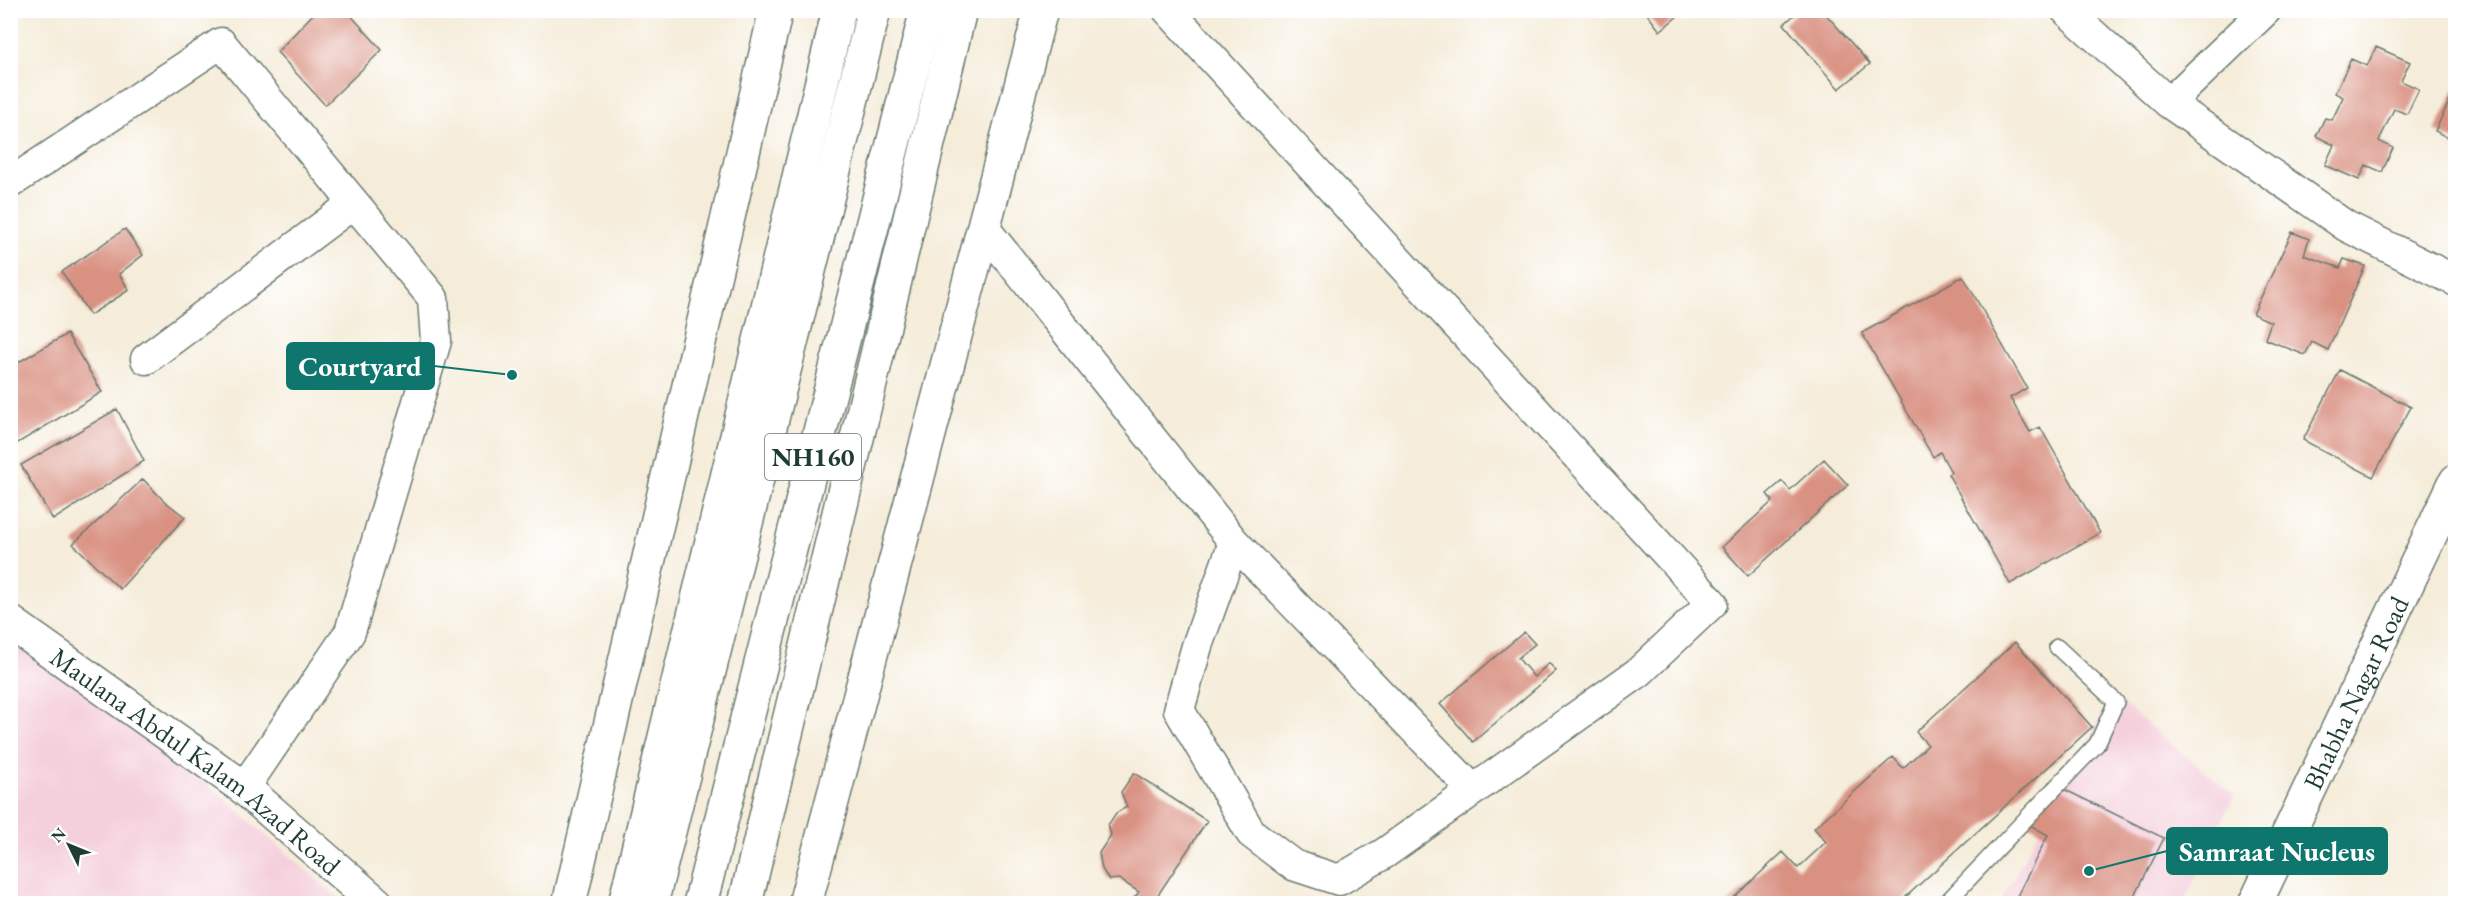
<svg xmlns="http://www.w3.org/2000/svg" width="2466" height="914" viewBox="0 0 2466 914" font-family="'EB Garamond',serif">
<rect width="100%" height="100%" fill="#fff"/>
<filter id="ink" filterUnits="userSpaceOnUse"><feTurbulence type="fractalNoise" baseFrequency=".0167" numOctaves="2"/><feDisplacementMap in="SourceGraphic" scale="12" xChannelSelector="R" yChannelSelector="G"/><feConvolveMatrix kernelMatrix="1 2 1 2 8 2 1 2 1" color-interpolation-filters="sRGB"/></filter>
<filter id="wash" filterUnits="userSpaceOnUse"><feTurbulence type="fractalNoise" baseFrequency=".008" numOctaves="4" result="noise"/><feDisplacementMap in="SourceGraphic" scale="24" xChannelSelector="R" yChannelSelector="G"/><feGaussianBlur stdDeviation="1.35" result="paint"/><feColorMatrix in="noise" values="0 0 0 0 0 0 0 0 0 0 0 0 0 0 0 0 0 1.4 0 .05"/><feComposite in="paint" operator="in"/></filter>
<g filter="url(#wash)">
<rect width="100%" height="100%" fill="#f5ecd9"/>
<!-- built -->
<path fill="#f4cfdc" d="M 11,612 L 344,903 L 11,903 Z
M 2095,681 L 2234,795 L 2184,903 L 1999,904 L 2105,711 Z"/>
<g id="blocks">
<!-- building -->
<path fill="#d99182" d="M 317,10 L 346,10 L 382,50 L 325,105 L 277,52 Z
M 1644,10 L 1685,10 L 1660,31 Z
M 1800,10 L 1822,10 L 1870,64 L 1839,89 L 1784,24 Z
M 2376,47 L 2410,62 L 2401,81 L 2419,89 L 2407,114 L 2394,109 L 2379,141 L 2393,148 L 2382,172 L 2366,165 L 2359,180 L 2325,165 L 2334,145 L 2316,136 L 2325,118 L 2332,120 L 2343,97 L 2335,93 L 2351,59 L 2367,66 Z
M 2456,87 L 2456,142 L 2435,131 Z
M 125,229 L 143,255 L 119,274 L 129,290 L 90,315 L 62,272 Z
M 2292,232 L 2309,239 L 2304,255 L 2340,268 L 2344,259 L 2365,266 L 2328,350 L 2312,342 L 2305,355 L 2265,339 L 2271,322 L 2253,314 Z
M 1963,276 L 2027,388 L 2010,398 L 2030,432 L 2040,427 L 2100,533 L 2010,584 L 1948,474 L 1951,472 L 1940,452 L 1933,457 L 1862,333 Z
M 67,334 L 102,392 L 13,446 L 10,440 L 10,367 Z
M 2340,370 L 2411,407 L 2373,477 L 2303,440 Z
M 117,409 L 144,461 L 53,520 L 21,465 Z
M 1824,459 L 1848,485 L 1748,576 L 1722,547 L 1773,501 L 1767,494 L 1782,481 L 1790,490 Z
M 143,479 L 163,500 L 185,517 L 120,589 L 73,544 Z
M 1524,632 L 1535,644 L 1518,658 L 1534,677 L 1549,663 L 1556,671 L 1473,742 L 1440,704 Z
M 2015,642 L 2092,727 L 1898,904 L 1727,904 L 1783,852 L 1798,868 L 1826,842 L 1814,828 L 1893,757 L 1903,768 L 1928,745 L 1916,732 Z
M 1134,773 L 1207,821 L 1152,904 L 1143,904 L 1134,898 L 1139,892 L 1119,879 L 1109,880 L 1102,869 L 1099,853 L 1111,835 L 1108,825 L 1116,813 L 1127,807 L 1121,792 Z
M 2049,782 L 2164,838 L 2131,904 L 2013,904 L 2048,835 L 2028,824 Z"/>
</g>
</g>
<g filter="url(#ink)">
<use href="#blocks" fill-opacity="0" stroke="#6a7a6e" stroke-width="1.5"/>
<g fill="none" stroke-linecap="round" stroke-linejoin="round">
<defs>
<path id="service" d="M 1945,904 L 2097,744 L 2116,702 L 2057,647"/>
<path id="minor" d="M 1168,10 L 1712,603 L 1639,672 L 1385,853 L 1339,880 L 1293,865 L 1251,833 L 1179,710 L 1197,646 L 1234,542
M 2066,10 L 2169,103 L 2346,226 L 2456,281
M 2169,103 L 2266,10
M 10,183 L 221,43 L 433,298 L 436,341 L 350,632 L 244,788
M 985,229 L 1234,542 L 1473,790
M 146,359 L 354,203"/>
<g id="tertiary">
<path id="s1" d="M 10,622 L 244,788 L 377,904"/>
<path d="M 569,904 L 776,10"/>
<path d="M 805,904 L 1041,10"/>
</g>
<g id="secondary">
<path id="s2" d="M 2255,904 L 2456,481"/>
</g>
<path id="primary" d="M 625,904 L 839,10
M 745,904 L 960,10"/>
<path id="motorway" d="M 651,904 L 874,10
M 700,904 L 927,10"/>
</defs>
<!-- service casing -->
<use href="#service" stroke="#6a7a6e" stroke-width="18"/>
<!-- minor casing -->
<use href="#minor" stroke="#6a7a6e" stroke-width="33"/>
<!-- tertiary casing -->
<use href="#tertiary" stroke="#6a7a6e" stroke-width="36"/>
<!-- secondary casing -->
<use href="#secondary" stroke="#6a7a6e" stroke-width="36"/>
<!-- primary casing -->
<use href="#primary" stroke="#6a7a6e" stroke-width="36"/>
<!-- motorway casing -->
<use href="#motorway" stroke="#6a7a6e" stroke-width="36"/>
<!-- service -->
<use href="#service" stroke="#fff" stroke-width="15"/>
<!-- minor -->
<use href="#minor" stroke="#fff" stroke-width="30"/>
<!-- tertiary -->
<use href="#tertiary" stroke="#fff" stroke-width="33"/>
<!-- secondary -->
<use href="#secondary" stroke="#fff" stroke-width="33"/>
<!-- primary -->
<use href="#primary" stroke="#fff" stroke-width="33"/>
<!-- motorway -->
<use href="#motorway" stroke="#fff" stroke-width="33"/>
</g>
</g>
<g text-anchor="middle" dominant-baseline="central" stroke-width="4.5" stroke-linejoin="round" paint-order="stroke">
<!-- shield labels -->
<rect fill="#fff" stroke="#627771" stroke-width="1.5" x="765" y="434" width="96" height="46" rx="4.5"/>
<g font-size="26" font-weight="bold" fill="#1f3d34">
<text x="813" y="457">NH160</text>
</g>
<!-- street labels -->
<g font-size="27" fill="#1f3d34" stroke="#fff">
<text stroke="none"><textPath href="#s2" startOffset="234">Bhabha Nagar Road</textPath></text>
<text stroke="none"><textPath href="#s1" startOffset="232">Maulana Abdul Kalam Azad Road</textPath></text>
</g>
</g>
<!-- callouts -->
<path fill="none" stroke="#0f766e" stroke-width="2" d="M512 375L434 366M2089 871L2167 851"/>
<g fill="#0f766e" stroke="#fff" stroke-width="2">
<circle cx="512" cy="375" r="6"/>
<circle cx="2089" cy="871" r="6"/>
</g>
<g fill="#0f766e" stroke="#0f766e" stroke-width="2">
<rect x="287" y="343" width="147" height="46" rx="6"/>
<rect x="2167" y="828" width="220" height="46" rx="6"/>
</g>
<g font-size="28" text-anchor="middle" font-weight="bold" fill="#fff">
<text x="360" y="376">Courtyard</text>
<text x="2277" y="861">Samraat Nucleus</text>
</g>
<!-- margin -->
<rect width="2466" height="914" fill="none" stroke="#fff" stroke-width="36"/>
<!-- north arrow -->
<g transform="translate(69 845) rotate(313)" stroke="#ffffff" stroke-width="4.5" paint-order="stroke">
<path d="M0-4.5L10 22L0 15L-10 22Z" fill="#1f3d34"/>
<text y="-9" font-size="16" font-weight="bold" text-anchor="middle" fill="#1f3d34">N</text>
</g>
</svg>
